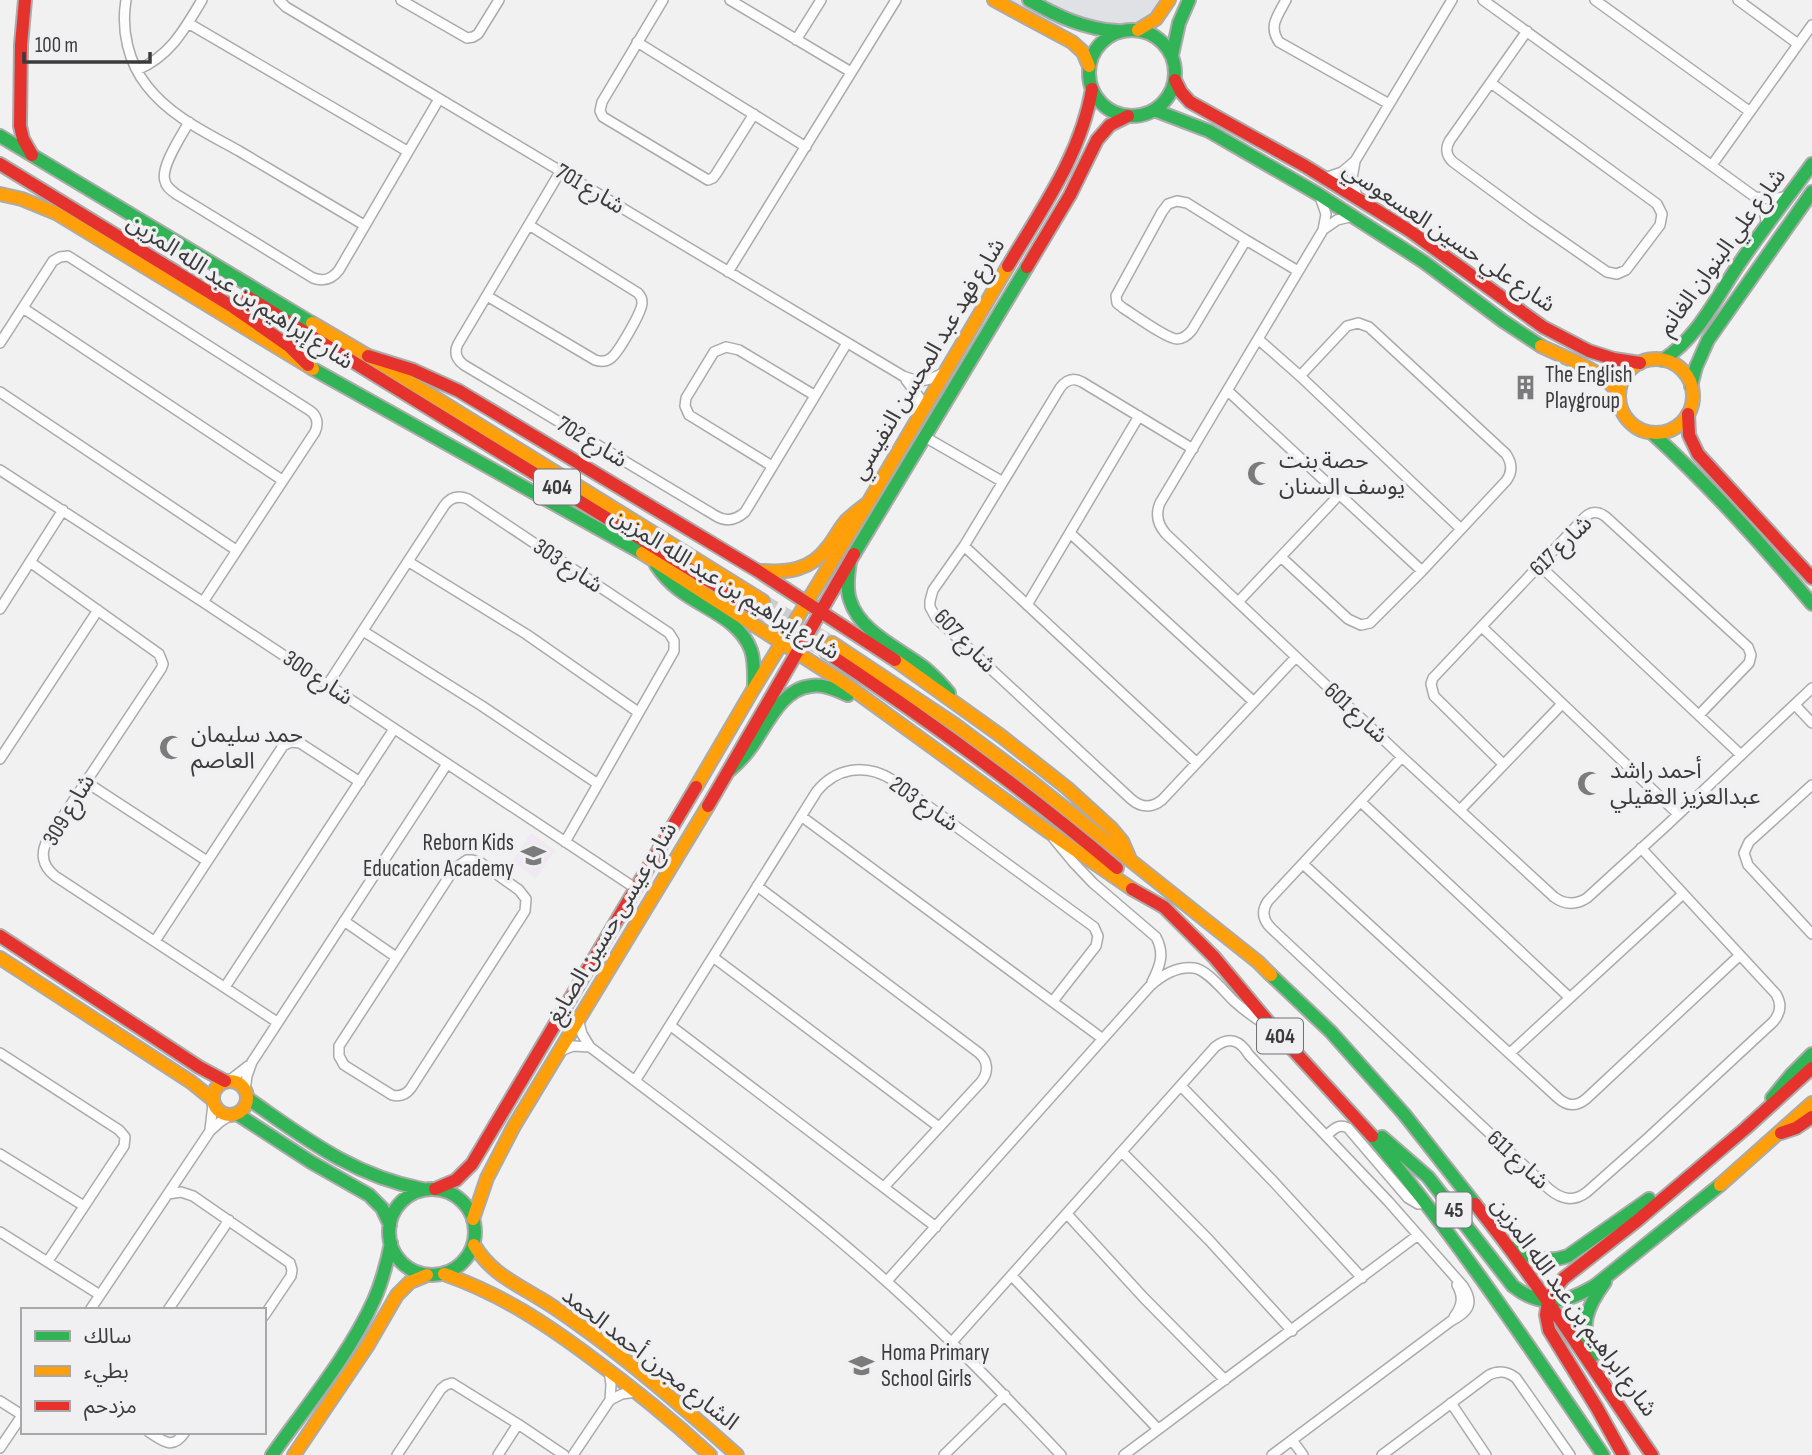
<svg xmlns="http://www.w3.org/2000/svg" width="1812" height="1455" viewBox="0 0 1812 1455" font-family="'Sofia Sans Condensed','Noto Sans Arabic',sans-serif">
<rect width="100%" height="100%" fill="#f1f1f1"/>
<!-- built -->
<path fill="#dfe1e5" d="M 1007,0 L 1164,0 L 1150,16 L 1134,24 L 1111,27 L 1055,27 Z"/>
<!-- education -->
<path fill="#f0e8f3" d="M 531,833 L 555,850 L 536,878 L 512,862 Z"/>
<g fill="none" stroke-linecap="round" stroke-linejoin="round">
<!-- primary-tunnel -->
<path stroke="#cdcdcd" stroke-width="14" stroke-dasharray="14 7" stroke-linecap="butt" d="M 763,601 L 832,643
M 756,610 L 826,652"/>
<defs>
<path id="street" d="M 126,0 C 121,30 128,62 147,86 C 170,116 207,133 239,151 C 281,176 322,200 364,225
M 279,0 L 286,7 L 903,376 C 921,383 926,382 943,373
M 401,0 L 467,38 L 473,37 L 478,34 L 499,0
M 663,0 L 602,102 L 600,111 L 603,117 L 708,180 L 713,178 L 716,174 L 754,114
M 730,0 L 851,72
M 1286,0 C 1278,15 1268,26 1279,42 L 1389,104
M 1483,0 L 1755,197 L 1764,210 L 1767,226
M 1595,0 L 1749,111
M 1738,0 L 1798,44
M 188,23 L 407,151
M 796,40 L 821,0
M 637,42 L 806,147
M 137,70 C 170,56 184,30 202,0
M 1491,83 L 1657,204 L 1662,214 L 1660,225 L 1657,229 L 1626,270 L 1617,274 L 1607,272 L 1532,220 L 1453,162 C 1446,156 1445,148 1450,140 L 1527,31
M 189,122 C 182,135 160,167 165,181 C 166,187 171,190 176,194 L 313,278 C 324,282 332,279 339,270 L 439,99
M 1355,162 L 1352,178 L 1357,197
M 1712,165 L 1812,25
M 560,172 L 458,344 C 454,352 456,359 464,365 L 716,516 C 726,522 736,520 745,512 L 847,343
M 1325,178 L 1342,172 L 1355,161 L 1452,0
M 1320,197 L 1326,214 L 1323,230 L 1160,503 C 1155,515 1158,525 1166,534 L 1402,757 L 1554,897 C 1565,905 1576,905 1587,898 L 1667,825 L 1812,688
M 1755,197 L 1773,199 L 1788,196
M 1177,201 L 1187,203 L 1246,240 L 1192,330 C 1188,335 1184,339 1177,339 C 1167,339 1133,314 1123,308 L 1117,303 L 1116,296 L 1162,212 L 1168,204 Z
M 1324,229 L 1337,220 L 1354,216
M 1246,240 L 1298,271
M 728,272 L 896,0
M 487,296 L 595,360 C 601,362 606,362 611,358 C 618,353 642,312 642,303 C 642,298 641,297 638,293 L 529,225
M 23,308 L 282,480
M 1258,339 L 1300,376 L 1461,529
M 0,343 L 53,261 L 60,257 L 68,256 L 309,410 C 317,415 319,423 315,432 L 203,602
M 906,380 L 919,397 L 920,414
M 1228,391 L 1422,571
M 0,392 L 236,550
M 925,437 L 1003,482
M 1193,449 L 1082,382 C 1073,377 1066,380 1060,388 L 964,546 L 933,590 L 930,601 L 930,607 L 936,618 L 1131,799 C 1141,808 1152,808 1162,800 L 1296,657
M 772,466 L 689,415 L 685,406 L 686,398 L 714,352 L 726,347 L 739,350 L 814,395
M 0,470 L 203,602 L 635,888
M 1070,533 L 1254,702
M 964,546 L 1197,763
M 1281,557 L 1348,619 L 1361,625 L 1370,623 L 1422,571 L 1506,481 C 1513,472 1512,463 1506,454 L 1369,327 L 1358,323 L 1347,326 L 1300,376
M 30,562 L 159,654 L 163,664 L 161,669 L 48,839 C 40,853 42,866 55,876 L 277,1022
M 409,562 L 526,634 L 638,712
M 1540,566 L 1741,755
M 1239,601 L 1339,495
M 1027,605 L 1139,416
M 0,609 L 63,510
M 1482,627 L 1678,814
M 363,631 L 482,706 L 598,784
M 328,684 L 444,506 C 450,497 458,495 468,499 L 669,633 L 674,641 L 674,651 L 565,842
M 1795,705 L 1812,723
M 1402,757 L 1268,901 C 1261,911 1263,920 1271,928 L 1549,1189 C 1562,1200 1574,1202 1587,1192 L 1649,1137 L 1773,1022 C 1781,1013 1782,1004 1776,994 L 1641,848
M 0,759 L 98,610
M 1503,764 L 1434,696 L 1431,684 L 1433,678 L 1584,518 C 1591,511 1598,511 1606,517 L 1748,647 L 1751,655 L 1749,663 L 1699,715
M 86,782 L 207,861
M 1812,785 L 1749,842 L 1744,853 L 1748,865 L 1812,934
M 1361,802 L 1570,998
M 1460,810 L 1562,704
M 801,816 L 1103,1039
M 1054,839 L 1073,862 L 1093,883 L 1156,937 C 1165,954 1160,966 1152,982
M 467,860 L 472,860 L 481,863 L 519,890 L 526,899 L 525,911 L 411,1088 C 406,1095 400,1097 392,1095 L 344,1065 L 339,1056 L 339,1046 L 454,869 Z
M 1303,864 L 1558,1098 C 1567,1106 1576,1107 1586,1099 L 1740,955
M 757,886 L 979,1053 C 988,1061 989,1072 981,1082 L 884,1187
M 344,921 L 396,957
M 155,941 L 283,746 L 291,742 L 300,743 L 360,782
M 713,957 L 939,1127
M 225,987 L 394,729
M 578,1019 L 582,1034 L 590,1047 C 681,1116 774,1184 861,1259 C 932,1320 997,1387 1061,1455
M 671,1026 L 936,1227
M 558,1052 L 573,1046 L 590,1047
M 0,1053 L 119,1130 L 125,1137 L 124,1146 L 48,1261
M 1510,1053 L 1683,894
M 230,1080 L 248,1066
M 635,1081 L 817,791 C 836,768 865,763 891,779 L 1094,927 L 1098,936 L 1096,946 L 1053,1001
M 1181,1086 L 1273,1181 L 1362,1278
M 245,1090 L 247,1076 L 252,1062 L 447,764
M 210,1130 L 213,1104
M 1326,1136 C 1333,1130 1338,1123 1348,1128 L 1408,1198 L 1418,1204 L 1425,1203
M 1122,1152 L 1209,1240 L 1292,1331
M 0,1154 L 84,1206
M 168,1194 L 181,1192 L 193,1196 L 290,1263 L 292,1270 L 291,1276 L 264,1316
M 1067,1214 L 1144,1298 L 1225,1380
M 0,1232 L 100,1295
M 1012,1276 L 1158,1429
M 887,1281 L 1150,986 C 1161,976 1177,966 1194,968 C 1208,970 1225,993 1235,1002 C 1245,1011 1255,1018 1266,1025
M 90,1310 L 210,1131 L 220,1122 L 231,1115
M 168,1310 L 229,1220
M 1454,1317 C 1462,1306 1464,1297 1457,1285
M 952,1342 L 1215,1047 C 1229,1036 1240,1040 1249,1055 L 1388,1201 L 1463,1286 C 1475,1304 1468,1312 1451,1321 L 1272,1455
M 610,1400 L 622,1394 L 636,1392
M 0,1401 L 22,1415
M 1451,1403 L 1486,1455
M 149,1432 C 164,1442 173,1450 185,1432
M 1292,1440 L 1303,1455
M 0,1448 L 23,1414
M 397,1455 L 441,1389 L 446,1385 L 452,1383 L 518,1424 L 564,1455
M 498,1455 L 518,1424
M 573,1455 L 610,1400 L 611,1385 L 609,1370
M 944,1455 L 1005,1395
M 1124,1455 L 1418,1235
M 1382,1455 L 1489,1375 C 1499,1370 1507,1371 1516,1378 L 1570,1455"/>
<path id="fast" d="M 1029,0 C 1057,16 1084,29 1117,31
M1089 73a43 43 0 1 1 86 0a43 43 0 1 1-86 0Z
M 1172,55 L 1179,23 L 1189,0
M 1154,110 L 1209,131 L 1318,194 L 1424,262 L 1503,321 L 1541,346
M 0,136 L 312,323
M 1663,360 C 1698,337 1716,298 1739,264 C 1762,230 1788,197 1812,164
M 308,365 L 313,369 L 642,553
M 1691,386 L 1696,367 L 1708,340 L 1812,192
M 1652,433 C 1710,486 1762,544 1812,604
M 854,554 L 1027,267
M 850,562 C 848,574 846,588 850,600 C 860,633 901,649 926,669 C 935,677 942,684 949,693
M 656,565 C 662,574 669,582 678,589 C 703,609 739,618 751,650 C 755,662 754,676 754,688
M 730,770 C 737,764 743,758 749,750 C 766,728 780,689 811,686 C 824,684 836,690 848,695
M 1271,975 L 1331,1032 L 1404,1114 L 1475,1204
M 247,1098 C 305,1138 351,1175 422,1189
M 1772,1098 L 1791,1075 L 1812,1054
M 237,1114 L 311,1162 L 369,1195 L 382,1208 L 390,1225
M 1372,1136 C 1456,1237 1529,1346 1603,1455
M 1382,1137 L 1428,1177 L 1513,1286 C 1542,1309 1567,1303 1596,1285 L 1720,1185
M389 1232a43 43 0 1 1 86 0a43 43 0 1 1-86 0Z
M 1514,1248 C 1531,1260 1548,1263 1568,1256 L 1649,1199
M 1593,1356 C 1579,1326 1586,1308 1605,1282
M 272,1455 C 307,1405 348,1357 374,1300 C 382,1282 387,1263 391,1243"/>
<path id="slow" d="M 994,0 L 1072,42 L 1083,52 L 1089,66
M 1138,30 L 1156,19 L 1169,0
M 0,194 L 22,199 L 56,213 L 313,369
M 312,323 L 368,356 L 763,601
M 1541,346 C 1567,359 1602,369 1619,394
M1619 396a37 37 0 1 1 74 0a37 37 0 1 1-74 0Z
M 642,553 L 844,683 L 1049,832 L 1132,889
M 762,571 C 787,573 811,570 827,548 C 834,540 839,529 846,521 C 853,514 860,509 868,503
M 832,643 L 954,724 L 1032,782 L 1258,962 L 1271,975
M 895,660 L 1001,736 L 1067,788 L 1112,829 L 1122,841 L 1129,857
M 696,787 L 754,688 L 868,503 L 1008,266
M 0,958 L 191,1082 L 212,1099
M213 1098a17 17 0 1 1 34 0a17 17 0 1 1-34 0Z
M 1720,1185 L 1812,1103
M 473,1219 L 487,1178 L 514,1126 L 708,806
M 474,1245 C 491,1273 513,1282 539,1298 C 558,1309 575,1322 593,1335 C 643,1372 690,1413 737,1455
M 444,1274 C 501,1294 545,1323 593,1359 C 634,1389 673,1421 710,1455
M 294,1455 L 368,1345 L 397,1295 L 410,1282 L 427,1275"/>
<path id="jam" d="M 25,0 L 21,45 L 20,126 L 23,139 L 32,155
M 1175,80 L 1181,92 L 1190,102 L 1305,166 L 1410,231 L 1543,327 L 1589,351 L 1614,359 L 1640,363
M 0,164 L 233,307 L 289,346 L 308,365
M 1008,266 C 1041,210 1081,155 1092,89
M 1027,267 L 1070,195 L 1097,140 L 1110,125 L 1128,116
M 248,297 L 756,610
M 368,356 L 413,370 L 459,391 L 758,571 L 895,660
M 1688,414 L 1689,435 L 1698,454 L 1812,578
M 826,652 C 927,719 1025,790 1117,868
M 708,806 L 854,554
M 1132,889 L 1164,907 L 1214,957 L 1275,1030 L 1372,1136
M 0,936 L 199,1067 L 225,1081
M 1781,1133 L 1796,1128 L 1812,1117
M 435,1189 L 456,1180 L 472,1164 L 696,787
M 1475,1204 C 1539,1283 1594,1371 1652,1455
M 1623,1455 L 1597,1408 L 1549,1330 L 1546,1315 L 1548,1302 L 1554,1290 L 1564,1278 L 1638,1220 L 1746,1128 L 1812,1068"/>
</defs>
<!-- street casing -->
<use href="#street" stroke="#ababab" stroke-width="12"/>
<!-- fast casing -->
<use href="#fast" stroke="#ababab" stroke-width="16"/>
<!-- slow casing -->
<use href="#slow" stroke="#ababab" stroke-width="16"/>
<!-- jam casing -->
<use href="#jam" stroke="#ababab" stroke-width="16"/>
<!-- street -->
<use href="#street" stroke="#fdfdfd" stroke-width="9"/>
<!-- fast -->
<use href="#fast" stroke="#30b455" stroke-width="12"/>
<!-- slow -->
<use href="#slow" stroke="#ff9f0a" stroke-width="12"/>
<!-- jam -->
<use href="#jam" stroke="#e5322d" stroke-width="12"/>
</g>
<!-- icons -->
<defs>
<symbol id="building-bare" viewBox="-9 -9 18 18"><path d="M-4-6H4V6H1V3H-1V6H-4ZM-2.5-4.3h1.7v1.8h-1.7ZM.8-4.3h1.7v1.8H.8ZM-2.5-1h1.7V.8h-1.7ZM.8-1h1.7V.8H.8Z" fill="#7b7b7b" stroke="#f0f0f2" stroke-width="2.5" paint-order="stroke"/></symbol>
<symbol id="mosque-bare" viewBox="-9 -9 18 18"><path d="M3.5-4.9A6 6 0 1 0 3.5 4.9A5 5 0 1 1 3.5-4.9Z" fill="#7b7b7b" stroke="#f0f0f2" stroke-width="2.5" paint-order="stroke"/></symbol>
<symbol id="school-bare" viewBox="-9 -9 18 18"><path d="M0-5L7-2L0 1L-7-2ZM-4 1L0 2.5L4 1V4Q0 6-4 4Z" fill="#7b7b7b" stroke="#f0f0f2" stroke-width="2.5" paint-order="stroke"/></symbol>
</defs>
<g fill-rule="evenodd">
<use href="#building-bare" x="1508" y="370" width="35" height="35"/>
<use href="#mosque-bare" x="1242" y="456" width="35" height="35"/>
<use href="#mosque-bare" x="154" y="730" width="35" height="35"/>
<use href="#mosque-bare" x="1572" y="766" width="35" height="35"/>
<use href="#school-bare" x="516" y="838" width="35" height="35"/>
<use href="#school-bare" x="844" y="1348" width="35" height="35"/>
</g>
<g text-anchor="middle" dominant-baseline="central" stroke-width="7" stroke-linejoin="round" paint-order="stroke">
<!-- shield labels -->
<g fill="#f0f0f2" stroke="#717173" stroke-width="2">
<rect x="534" y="469.5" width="46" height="35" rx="5"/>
<rect x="1257" y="1018.5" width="46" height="35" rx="5"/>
<rect x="1436.5" y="1192.5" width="35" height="35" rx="5"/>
</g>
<g font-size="21" font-weight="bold" fill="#3b3b3c">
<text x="557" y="487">404</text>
<text x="1280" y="1036">404</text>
<text x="1454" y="1210">45</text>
</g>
<!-- street labels -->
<g font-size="23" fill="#3b3b3c" stroke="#f0f0f2">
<text transform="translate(590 189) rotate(31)">شارع 701</text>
<text transform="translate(1449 237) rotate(34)">شارع علي حسين العسعوسي</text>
<text transform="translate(1722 252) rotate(-54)">شارع علي البنوان الغانم</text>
<text transform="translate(240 292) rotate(33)">شارع إبراهيم بن عبد الله المزين</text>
<text transform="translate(928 359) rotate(-59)">شارع فهد عبد المحسن النفيسي</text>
<text transform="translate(592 442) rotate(31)">شارع 702</text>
<text transform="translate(1561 546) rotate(-44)">شارع 617</text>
<text transform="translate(568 566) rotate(34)">شارع 303</text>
<text transform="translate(725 584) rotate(32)">شارع إبراهيم بن عبد الله المزين</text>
<text transform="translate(965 641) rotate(46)">شارع 607</text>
<text transform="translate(318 678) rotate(34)">شارع 300</text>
<text transform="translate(1356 713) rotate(43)">شارع 601</text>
<text transform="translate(924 804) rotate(35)">شارع 203</text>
<text transform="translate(69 810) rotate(-59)">شارع 309</text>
<text transform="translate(612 923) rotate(-59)">شارع عيسى حسين الصايغ</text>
<text transform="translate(1518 1160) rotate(43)">شارع 611</text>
<text transform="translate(1574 1307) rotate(54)">شارع ابراهيم بن عبد الله المزين</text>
<text transform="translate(650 1359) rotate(38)">الشارع مجرن أحمد الحمد</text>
</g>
<!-- poi labels -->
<g font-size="23" fill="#3b3b3c" stroke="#f0f0f2" text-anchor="start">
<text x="1545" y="375">The English<tspan x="1545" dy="26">Playgroup</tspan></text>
<text x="1279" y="461">حصة بنت<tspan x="1279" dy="26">يوسف السنان</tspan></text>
<text x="191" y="735">حمد سليمان<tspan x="191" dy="26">العاصم</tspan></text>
<text x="1610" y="771">أحمد راشد<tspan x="1610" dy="26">عبدالعزيز العقيلي</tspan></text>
<text x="514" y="843" text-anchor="end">Reborn Kids<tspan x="514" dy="26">Education Academy</tspan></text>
<text x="881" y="1353">Homa Primary<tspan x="881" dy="26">School Girls</tspan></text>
</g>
</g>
<!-- legend -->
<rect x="21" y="1308" width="245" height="126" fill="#f0f0f2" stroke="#a8a8a9" stroke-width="2"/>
<rect x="35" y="1331" width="35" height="10" fill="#30b455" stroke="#a8a8a9" stroke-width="2"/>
<text x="84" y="1343" font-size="21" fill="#3b3b3c">سالك</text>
<rect x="35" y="1366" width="35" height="10" fill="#ff9f0a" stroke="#a8a8a9" stroke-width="2"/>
<text x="84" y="1378" font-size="21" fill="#3b3b3c">بطيء</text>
<rect x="35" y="1401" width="35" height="10" fill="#e5322d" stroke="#a8a8a9" stroke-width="2"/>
<text x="84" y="1413" font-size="21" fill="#3b3b3c">مزدحم</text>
<!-- scale -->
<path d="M24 52v10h126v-10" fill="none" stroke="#3b3b3c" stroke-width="3.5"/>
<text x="35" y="52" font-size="21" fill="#3b3b3c" stroke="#f0f0f2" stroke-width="5" paint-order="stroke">100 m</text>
</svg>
